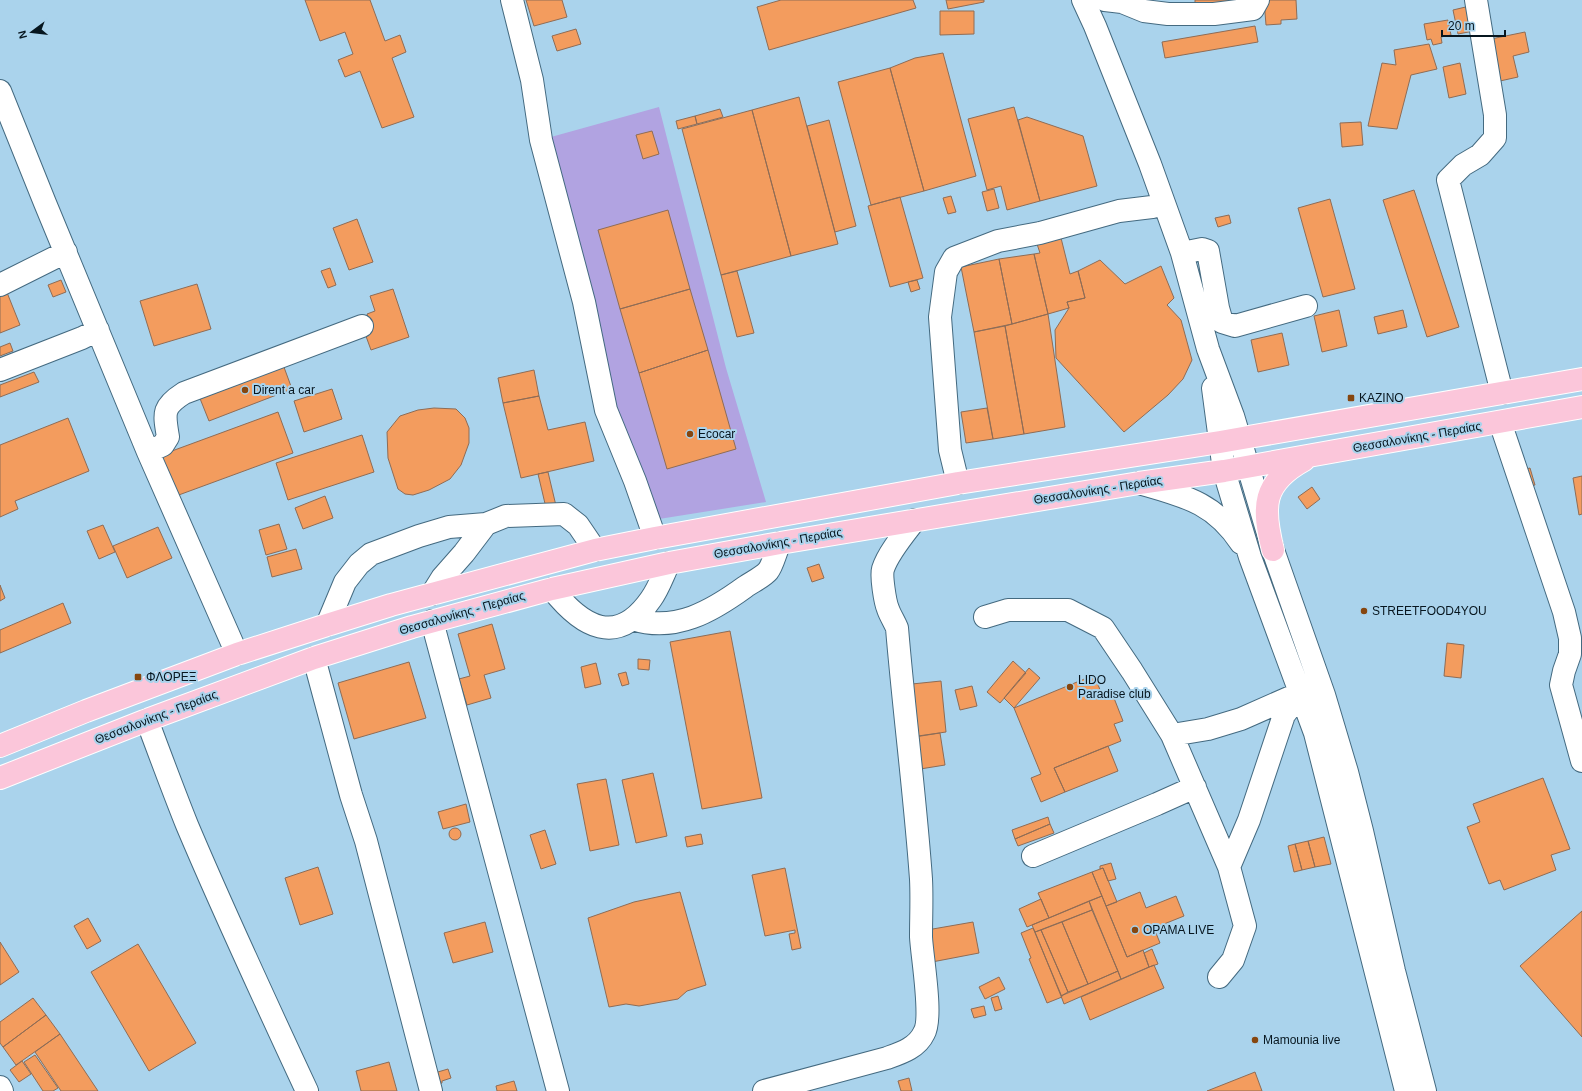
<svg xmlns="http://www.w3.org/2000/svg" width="1582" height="1091" viewBox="0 0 1582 1091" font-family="Arial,sans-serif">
<rect width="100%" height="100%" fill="#aad3ec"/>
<!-- green -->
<path fill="#b1a3e1" d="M 659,107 L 726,368 L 766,502 L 659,519 L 617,409 L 551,137 Z"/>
<!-- building -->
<path fill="#f39c5e" stroke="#8f6c55" d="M 305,0 L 370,0 L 385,41 L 400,35 L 406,52 L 392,58 L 414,117 L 382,128 L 360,71 L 345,77 L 338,60 L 353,54 L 345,32 L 320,41 Z
M 526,0 L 562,0 L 567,17 L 534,26 Z
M 781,0 L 913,0 L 916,8 L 769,50 L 757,7 Z
M 946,0 L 984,0 L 984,2 L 948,9 Z
M 1195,0 L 1248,0 L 1195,8 Z
M 1264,0 L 1296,0 L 1297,19 L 1281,20 L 1281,24 L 1266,25 Z
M 1474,5 L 1479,30 L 1458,34 L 1453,10 Z
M 940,11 L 974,11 L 974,34 L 940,35 Z
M 1448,20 L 1451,35 L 1441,37 L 1442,43 L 1433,45 L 1431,39 L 1427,40 L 1424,24 Z
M 1255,26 L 1258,42 L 1165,58 L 1162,42 Z
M 576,29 L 581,44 L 557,51 L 552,36 Z
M 1525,32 L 1529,52 L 1513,56 L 1518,77 L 1500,81 L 1491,39 Z
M 1429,44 L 1437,69 L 1411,75 L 1397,129 L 1368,126 L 1382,63 L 1396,65 L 1394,50 Z
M 943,53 L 976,176 L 924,191 L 890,68 L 915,58 Z
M 1460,63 L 1466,94 L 1449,98 L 1443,67 Z
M 890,68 L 924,191 L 871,205 L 838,82 Z
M 799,97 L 838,244 L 791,256 L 752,110 Z
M 1014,107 L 1040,201 L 1007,210 L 1001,186 L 987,190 L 968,119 Z
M 720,109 L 723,117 L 697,124 L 695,116 Z
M 752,110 L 791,256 L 721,275 L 682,129 Z
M 695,116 L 697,124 L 678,129 L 676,121 Z
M 1027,117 L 1083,136 L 1097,186 L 1040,201 L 1018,120 Z
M 829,120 L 856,226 L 835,232 L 807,126 Z
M 1361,122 L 1363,145 L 1342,147 L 1340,123 Z
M 652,131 L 659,154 L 643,159 L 636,135 Z
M 994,189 L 999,208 L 987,211 L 982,192 Z
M 1414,190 L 1459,327 L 1427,337 L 1383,200 Z
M 951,196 L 956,212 L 948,214 L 943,198 Z
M 900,197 L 923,278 L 890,287 L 868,206 Z
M 1330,199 L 1355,289 L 1323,297 L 1298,208 Z
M 668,210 L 690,289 L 620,309 L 598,230 Z
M 1229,215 L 1231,223 L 1218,227 L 1215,218 Z
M 357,219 L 373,262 L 349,270 L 333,228 Z
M 1061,238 L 1070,274 L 1078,271 L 1085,298 L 1067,302 L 1069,308 L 1048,314 L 1034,254 L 1040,253 L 1037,244 Z
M 1034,254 L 1048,314 L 1012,324 L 999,259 Z
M 999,259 L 1012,324 L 974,332 L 961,267 Z
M 1100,260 L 1125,284 L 1161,266 L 1174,298 L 1167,305 L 1181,320 L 1192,360 L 1183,379 L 1168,395 L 1124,432 L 1056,358 L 1055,330 L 1069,308 L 1067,302 L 1085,298 L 1078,271 Z
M 330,268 L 336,285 L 328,288 L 321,271 Z
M 737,271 L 754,333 L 737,337 L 721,275 Z
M 61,280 L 66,292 L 53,297 L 48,285 Z
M 917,280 L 920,289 L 911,292 L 908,282 Z
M 197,284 L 211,329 L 154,346 L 140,301 Z
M 393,289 L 409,337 L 371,350 L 363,328 L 371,325 L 367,314 L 375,311 L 370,296 Z
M 690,289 L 708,350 L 639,373 L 620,309 Z
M 6,290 L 20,325 L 0,333 L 0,293 Z
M 1339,310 L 1347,346 L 1322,352 L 1314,316 Z
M 1403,310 L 1407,327 L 1378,334 L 1374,317 Z
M 1048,314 L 1065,427 L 1024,434 L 1005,326 Z
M 1005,326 L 1024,434 L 993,439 L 974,332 Z
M 1282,333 L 1289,365 L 1258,372 L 1251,340 Z
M 10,343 L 13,351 L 0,356 L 0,347 Z
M 708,350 L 736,449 L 667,469 L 639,373 Z
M 281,359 L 292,389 L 209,421 L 197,391 Z
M 534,370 L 539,396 L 503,403 L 498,378 Z
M 34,372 L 39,382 L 0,397 L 0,385 Z
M 332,389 L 342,419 L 304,432 L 294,401 Z
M 539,396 L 548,430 L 585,422 L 594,461 L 521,478 L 503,403 Z
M 434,408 L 456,409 L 465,418 L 469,428 L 469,443 L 461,465 L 450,479 L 429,490 L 413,495 L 405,494 L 398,489 L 388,458 L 387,432 L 400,416 L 418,410 Z
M 987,408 L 993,439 L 966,443 L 961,412 Z
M 278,412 L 293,453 L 176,496 L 161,455 Z
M 68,418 L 89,471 L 15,501 L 18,509 L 0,517 L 0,445 Z
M 362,435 L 374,472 L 288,500 L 276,463 Z
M 1530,468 L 1535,485 L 1524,488 L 1519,471 Z
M 548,472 L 557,510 L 547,512 L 538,474 Z
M 1582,476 L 1582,514 L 1579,515 L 1573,478 Z
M 1312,487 L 1320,499 L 1307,509 L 1298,497 Z
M 325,496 L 333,518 L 303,529 L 295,508 Z
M 279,524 L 287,549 L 266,555 L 259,530 Z
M 103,525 L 115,552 L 99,559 L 87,531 Z
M 158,527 L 172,558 L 127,578 L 113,546 Z
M 296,549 L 302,569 L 272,577 L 267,557 Z
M 819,564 L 824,578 L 812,582 L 807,568 Z
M 0,585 L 5,598 L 0,601 Z
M 63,603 L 71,623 L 0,653 L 0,630 Z
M 492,624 L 505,669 L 484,675 L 491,698 L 467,705 L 459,679 L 470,676 L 458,634 Z
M 730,631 L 762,798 L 702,809 L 670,642 Z
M 1447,643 L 1464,645 L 1461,678 L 1444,676 Z
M 638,659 L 650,660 L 649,670 L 638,669 Z
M 1013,661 L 1026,673 L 1000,703 L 987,692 Z
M 409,662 L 426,718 L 354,739 L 338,683 Z
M 596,663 L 601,684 L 585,688 L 581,667 Z
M 1029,668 L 1040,678 L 1014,708 L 1004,698 Z
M 626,672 L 629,684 L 622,686 L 618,674 Z
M 1094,675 L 1103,697 L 1112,693 L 1123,721 L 1114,724 L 1121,741 L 1054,768 L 1065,792 L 1041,802 L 1031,778 L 1041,774 L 1014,708 Z
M 941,681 L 946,732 L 918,736 L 912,684 Z
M 972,686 L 977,706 L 960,710 L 955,690 Z
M 940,733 L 945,765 L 914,770 L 908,738 Z
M 1108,746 L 1118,771 L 1065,792 L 1054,768 Z
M 653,773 L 667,836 L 636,843 L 622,780 Z
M 1543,778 L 1570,849 L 1551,855 L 1556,870 L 1504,890 L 1500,880 L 1489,884 L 1467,827 L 1480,822 L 1473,804 Z
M 606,779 L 619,845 L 590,851 L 577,784 Z
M 466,804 L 470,822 L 443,829 L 438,812 Z
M 1048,817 L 1050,824 L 1015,839 L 1012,830 Z
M 1050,824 L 1054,833 L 1018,846 L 1015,839 Z
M449 834a6 6 0 1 1 12 0a6 6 0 1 1-12 0Z
M 545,830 L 556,864 L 541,869 L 530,835 Z
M 701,834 L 703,844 L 687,847 L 685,837 Z
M 1324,837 L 1331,864 L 1315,867 L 1308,841 Z
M 1308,841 L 1315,867 L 1302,870 L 1295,844 Z
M 1295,844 L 1302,870 L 1294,872 L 1288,846 Z
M 1111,863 L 1116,879 L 1108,881 L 1103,868 L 1100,869 L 1100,866 Z
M 318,867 L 333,914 L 300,925 L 285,878 Z
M 785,868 L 801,948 L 792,950 L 789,934 L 795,933 L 795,930 L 765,936 L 752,875 Z
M 1103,868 L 1117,902 L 1106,906 L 1092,872 Z
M 1092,872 L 1102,896 L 1049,918 L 1038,893 Z
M 680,892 L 706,985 L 687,991 L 678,999 L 639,1006 L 626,1004 L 609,1007 L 588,918 L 634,902 Z
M 1140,892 L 1146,908 L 1176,896 L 1184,916 L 1154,928 L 1160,943 L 1127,957 L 1106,906 Z
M 1102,896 L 1127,957 L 1143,950 L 1149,967 L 1121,979 L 1089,901 Z
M 1041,899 L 1049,918 L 1027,927 L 1019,909 Z
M 1089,901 L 1092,910 L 1035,932 L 1032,925 Z
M 1092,910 L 1118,971 L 1088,984 L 1062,922 Z
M 1582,911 L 1582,1037 L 1520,966 Z
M 88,918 L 101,941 L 87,949 L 74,926 Z
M 485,922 L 493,952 L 453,963 L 444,933 Z
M 973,922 L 979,953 L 932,962 L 927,930 Z
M 1062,922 L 1088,984 L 1068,992 L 1041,930 Z
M 1033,928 L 1062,997 L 1047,1003 L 1029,959 L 1031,958 L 1021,933 Z
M 1041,930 L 1068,992 L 1061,996 L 1035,932 Z
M 0,942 L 19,972 L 0,985 Z
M 138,944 L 196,1043 L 149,1071 L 91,972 Z
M 1152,949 L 1158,964 L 1149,967 L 1144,953 Z
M 1154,965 L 1164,988 L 1090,1020 L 1081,997 Z
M 1118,971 L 1121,979 L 1064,1004 L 1061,996 Z
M 999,977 L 1005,989 L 985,999 L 979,987 Z
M 998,996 L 1002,1009 L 995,1011 L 991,998 Z
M 33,998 L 46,1015 L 3,1047 L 0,1043 L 0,1022 Z
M 984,1006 L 986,1015 L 974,1018 L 971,1009 Z
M 46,1015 L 60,1034 L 16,1065 L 3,1047 Z
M 60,1034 L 98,1091 L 61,1091 L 35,1052 Z
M 35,1055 L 58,1088 L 53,1091 L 43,1091 L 24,1062 Z
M 22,1061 L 31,1074 L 19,1082 L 10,1070 Z
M 389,1062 L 397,1091 L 361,1091 L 356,1071 Z
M 448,1069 L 451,1078 L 442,1081 L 442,1083 L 434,1086 L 431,1074 Z
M 1255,1072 L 1262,1091 L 1207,1091 Z
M 909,1078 L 912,1091 L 901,1091 L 898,1081 Z
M 514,1081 L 517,1091 L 497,1091 L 496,1086 Z"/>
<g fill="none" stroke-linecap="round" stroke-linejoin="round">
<defs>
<path id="minor" d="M 512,0 L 532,80 L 541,140 L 584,302 L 606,410 L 635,481 L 655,538
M 1083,0 L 1095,26 L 1150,164 L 1182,253 L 1208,349 L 1233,416 L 1273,550 L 1324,695 L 1347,772 L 1362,831 L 1394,971 L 1425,1091
M 1105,0 L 1122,2 L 1144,11 L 1168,14 L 1214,14 L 1253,9 L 1258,0
M 1476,0 L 1495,115 L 1495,138 L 1480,155 L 1463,165 L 1448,180 L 1502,393
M 0,91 L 45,203 L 148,452 L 237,654
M 1182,253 L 1202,249 L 1208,251 L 1218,308 L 1222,322 L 1235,326 L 1306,306
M 0,285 L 66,252
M 0,370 L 82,338 L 98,330
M 1213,388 L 1224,471 L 1250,557 L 1315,733 L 1406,1091
M 1500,422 L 1564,612 L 1570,638 L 1570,654 L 1564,671 L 1561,685 L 1582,761
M 148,452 L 163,445 L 168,437 C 164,413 162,407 184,393 L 362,326
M 958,483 L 950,450 L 940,317 L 946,272 L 954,258 L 998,241 L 1040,233 L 1119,211 L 1152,207 L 1164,204
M 1139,483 C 1184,496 1214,502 1241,543
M 552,589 C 582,627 617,648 651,599 C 659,588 663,575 669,563
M 432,594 L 442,578 L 464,553 L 486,524 L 506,516 L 564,514 L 578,525 L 595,550
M 985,617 L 1008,610 L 1068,610 L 1103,628 L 1132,671 L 1172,735 L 1229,867 L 1245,926 L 1233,960 L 1219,977
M 633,619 C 675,633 712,611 745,587 C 752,582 763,577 768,571 C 773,565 776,550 780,543
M 432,621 L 558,1091
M 327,625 L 345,582 L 359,564 L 371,554 L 419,536 L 449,527 L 486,524
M 314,658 L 351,795 L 366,841 L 431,1091
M 147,720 C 160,755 173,790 187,825 C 225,915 266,1003 307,1091
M 1172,735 L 1208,729 L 1241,719 L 1300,693
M 1033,856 L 1157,804 L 1195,787
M 1229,867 L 1249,820 L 1284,715 L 1301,693
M 0,1087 L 2,1091
M 764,1091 L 887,1058 C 901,1053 917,1048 924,1033 C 933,1018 922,957 921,937 C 921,918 922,898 921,879 C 915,795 904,712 897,628 C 894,621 890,615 888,609 C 885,602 881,576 883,569 C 888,553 905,533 915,520"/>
<path id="major" d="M 1273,550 C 1262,507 1262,483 1304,460
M 0,746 L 86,711 L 237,654 L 327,625 L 391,605 L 595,550 L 655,538 L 958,483 L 1220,442 L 1582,379
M 0,778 L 147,720 L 314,658 L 412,627 L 552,589 L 669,563 L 780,543 L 1139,483 L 1224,471 L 1582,407"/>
</defs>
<!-- minor casing -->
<use href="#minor" stroke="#446a80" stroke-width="24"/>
<!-- major casing -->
<use href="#major" stroke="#fff" stroke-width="24"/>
<!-- minor -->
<use href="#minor" stroke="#fff" stroke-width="22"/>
<!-- major -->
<use href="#major" stroke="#fbc6da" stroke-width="22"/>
</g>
<!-- markers -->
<g fill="#86460f" stroke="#aad3ec" stroke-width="1.5">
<circle cx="245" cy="390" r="4"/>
<rect x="1347" y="394" width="8" height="8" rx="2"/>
<circle cx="690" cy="434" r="4"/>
<circle cx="1364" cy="611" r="4"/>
<rect x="134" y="673" width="8" height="8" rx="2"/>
<circle cx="1070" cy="687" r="4"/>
<circle cx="1135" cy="930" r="4"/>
<circle cx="1255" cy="1040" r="4"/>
</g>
<g text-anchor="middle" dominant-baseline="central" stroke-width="4" stroke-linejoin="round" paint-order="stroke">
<!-- poi labels -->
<g font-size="12" fill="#07161f" stroke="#aad3ec" text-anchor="start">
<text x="253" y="390">Dirent a car</text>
<text x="1359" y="398">ΚΑΖΙΝΟ</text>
<text x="698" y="434">Ecocar</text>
<text x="1372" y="611">STREETFOOD4YOU</text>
<text x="146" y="677">ΦΛΟΡΕΞ</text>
<text x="1078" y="680">LIDO<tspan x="1078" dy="14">Paradise club</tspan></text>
<text x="1143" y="930">ΟΡΑΜΑ LIVE</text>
<text x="1263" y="1040">Mamounia live</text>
</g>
<!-- street labels -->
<g font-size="12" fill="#07161f" stroke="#aad3ec">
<text transform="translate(1417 437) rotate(-10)">Θεσσαλονίκης - Περαίας</text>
<text transform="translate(1098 490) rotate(-9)">Θεσσαλονίκης - Περαίας</text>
<text transform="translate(778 543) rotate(-10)">Θεσσαλονίκης - Περαίας</text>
<text transform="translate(462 613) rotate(-16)">Θεσσαλονίκης - Περαίας</text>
<text transform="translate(156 717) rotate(-21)">Θεσσαλονίκης - Περαίας</text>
</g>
</g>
<!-- north arrow -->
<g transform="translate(32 32) rotate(255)" stroke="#aad3ec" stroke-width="3" paint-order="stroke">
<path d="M0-3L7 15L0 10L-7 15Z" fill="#07161f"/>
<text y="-6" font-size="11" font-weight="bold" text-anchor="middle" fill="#07161f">N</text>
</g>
<!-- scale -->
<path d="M1442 30v6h63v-6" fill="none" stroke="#07161f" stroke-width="2"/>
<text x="1448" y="30" font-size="12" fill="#07161f" stroke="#aad3ec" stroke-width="3" paint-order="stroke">20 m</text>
</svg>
